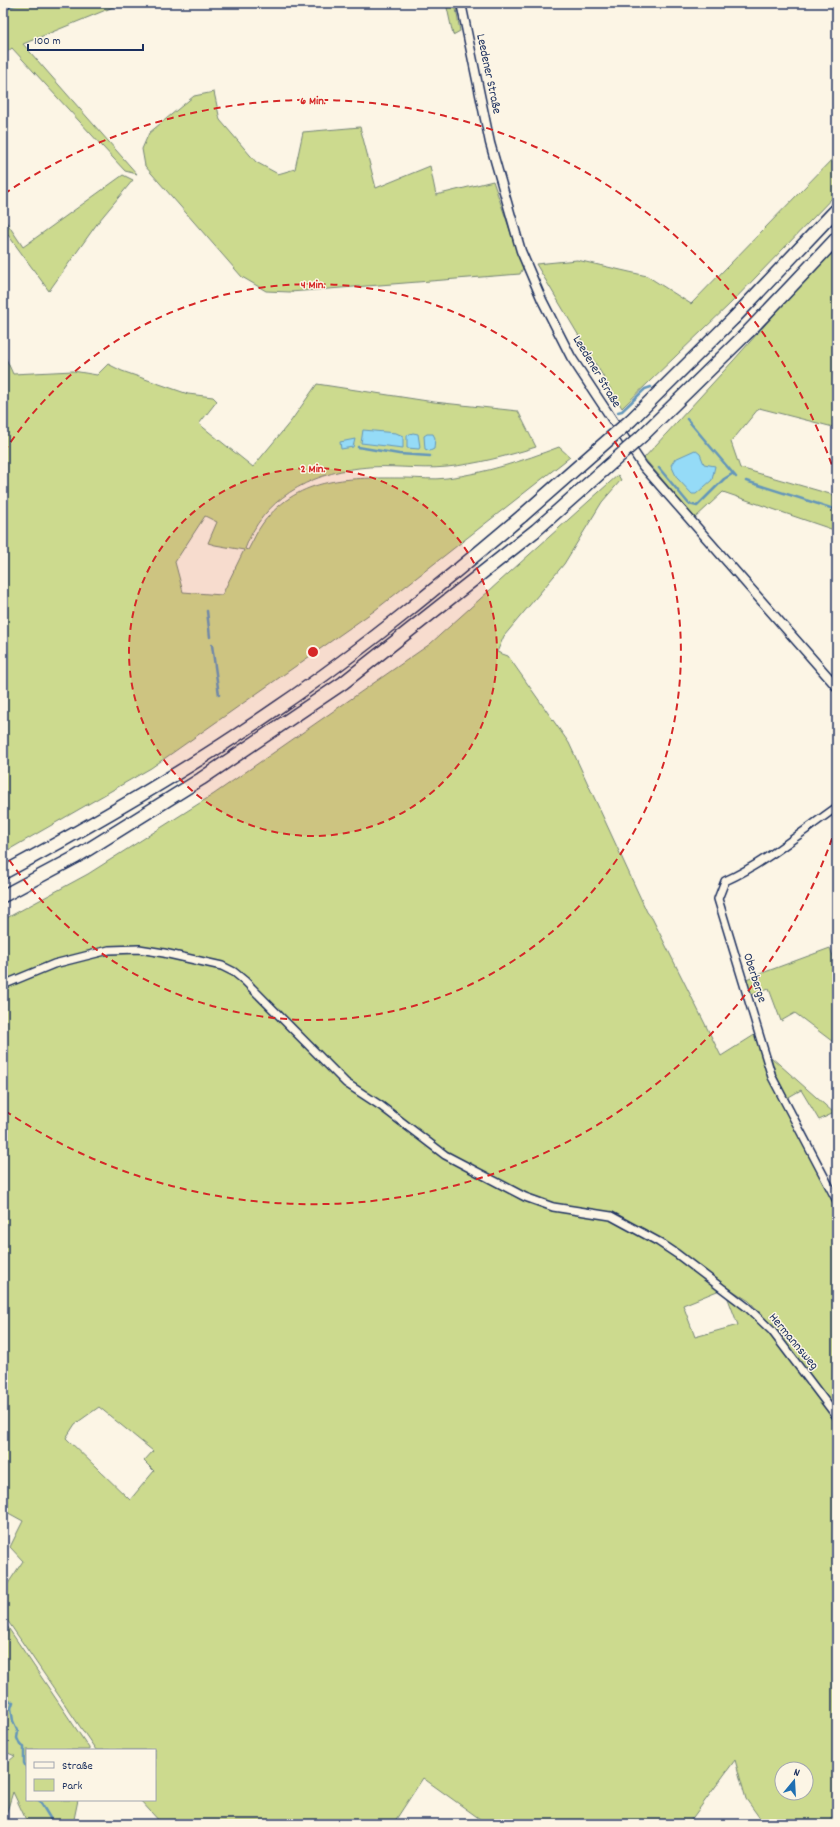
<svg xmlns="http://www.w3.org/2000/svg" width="840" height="1827" viewBox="0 0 840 1827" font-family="Dekko,sans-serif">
<rect width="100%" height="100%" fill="#fcf5e5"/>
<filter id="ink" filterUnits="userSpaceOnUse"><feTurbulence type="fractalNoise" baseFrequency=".025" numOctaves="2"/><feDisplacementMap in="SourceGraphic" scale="8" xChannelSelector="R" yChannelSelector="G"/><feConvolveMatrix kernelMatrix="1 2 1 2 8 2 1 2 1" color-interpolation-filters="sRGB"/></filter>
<g filter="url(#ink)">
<!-- green -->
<path fill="#ccda8e" stroke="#748476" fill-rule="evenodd" d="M 3,3 L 123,3 L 23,44 L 137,174 L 125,171 L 12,48 L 3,55 Z
M 446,3 L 455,3 L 460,31 L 453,35 Z
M 214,92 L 220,120 L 256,162 L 278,174 L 295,169 L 303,132 L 360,127 L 376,188 L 430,166 L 436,195 L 493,181 L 523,268 L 520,274 L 290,292 L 266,291 L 242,277 L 145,166 L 142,149 L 149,133 L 194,96 Z
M 837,154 L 837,193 L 731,303 L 622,408 L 536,264 L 577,260 L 647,276 L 691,304 Z
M 123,175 L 133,180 L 99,221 L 49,291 L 3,228 L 3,217 L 23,247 Z
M 837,244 L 837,428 L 759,408 L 731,442 L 740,468 L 837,496 L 837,531 L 723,492 L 695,518 L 644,458 L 733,361 Z
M 3,352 L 13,374 L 73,371 L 97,375 L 108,364 L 122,371 L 188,394 L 213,397 L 217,401 L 199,424 L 253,467 L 291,421 L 317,384 L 434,402 L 518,411 L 536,447 C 507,456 477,464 447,467 C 418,470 388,464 359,468 C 309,474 262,500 245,549 L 248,550 C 253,541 257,531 263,523 C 300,475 351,478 405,478 C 419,478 434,480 447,478 C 486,473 522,461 559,447 L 570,457 L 374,611 L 151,768 L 3,853 ZM 205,516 L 217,522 L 208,543 L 215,545 L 244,550 L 222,595 L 183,592 L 175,562 Z
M 618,475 L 621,480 L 602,502 L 564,564 L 504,636 L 497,652 L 508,656 L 569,743 L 647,912 L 652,918 L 721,1056 L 756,1034 L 772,1086 L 837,1201 L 837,1824 L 764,1824 L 746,1799 L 735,1760 L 688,1824 L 487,1824 L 423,1778 L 393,1824 L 162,1824 L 140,1800 L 155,1800 L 155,1750 L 96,1750 L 3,1614 L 3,1591 L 23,1561 L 10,1547 L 23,1521 L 3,1510 L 3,920 L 88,874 L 214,794 L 430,644 ZM 727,1287 L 749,1301 L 783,1337 L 778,1341 L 744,1307 L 727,1296 L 738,1325 L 695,1337 L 683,1305 ZM 99,1407 L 153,1451 L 144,1461 L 154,1471 L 130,1500 L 66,1438 L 75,1424 ZM 782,1769 L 806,1769 L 806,1793 L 782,1793 Z
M 830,948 L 837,967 L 837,1045 L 795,1013 L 781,1021 L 769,989 L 751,995 L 746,979 Z
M 771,1057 L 834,1113 L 819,1120 L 801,1090 L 787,1098 L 776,1075 Z
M 3,1620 L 89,1748 L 89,1750 L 27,1750 L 27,1800 L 78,1800 L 73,1824 L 28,1824 L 13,1792 L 3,1824 L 3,1766 L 15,1756 L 3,1751 Z"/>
<!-- water -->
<path fill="#95dbf7" stroke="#6496ba" d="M 363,430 L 396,433 L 403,436 L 403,448 L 361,443 Z
M 413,433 L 418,434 L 420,447 L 419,449 L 407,448 L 407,435 Z
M 427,434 L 433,434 L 435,438 L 434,449 L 430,451 L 425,449 L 424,436 Z
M 355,439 L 353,447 L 341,449 L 340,442 Z
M 695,450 L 700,454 L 704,464 L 715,466 L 712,480 L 696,494 L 692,494 L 677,478 L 671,465 L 675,459 Z"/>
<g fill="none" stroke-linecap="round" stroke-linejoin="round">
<!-- stream -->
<path stroke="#6496ba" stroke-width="2.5" d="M 3,15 L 10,6 L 21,3
M 618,412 L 622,411 L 645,389 L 651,387
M 687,419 L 736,477
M 358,447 L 399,454 L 430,456
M 659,468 L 689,504 L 697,506 L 724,479 L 732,474
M 746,481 L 837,510
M 207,611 L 210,637
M 212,645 L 219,695
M 3,1689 L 7,1701 L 13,1702 L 11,1708 L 13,1721 L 18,1732 L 17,1738 L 20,1745 L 24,1747 L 24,1763 L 27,1769
M 39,1800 L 50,1818 L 52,1824"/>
<defs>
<path id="minor" d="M 837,807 C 801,832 765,863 725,881 L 718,899 L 772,1077 L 837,1201
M 3,985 L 54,964 L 109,950 L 139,949 L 164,953 L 222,966 L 234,972 L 245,981 L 346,1083 L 381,1106 L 445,1155 L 525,1197 L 553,1207 L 611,1216 L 659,1242 L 677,1254 L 748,1308 L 772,1331 L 837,1417"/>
<path id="tertiary" d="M 461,3 L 490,143 L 521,251 L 542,300 L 571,357 L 643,466 L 837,687"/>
<path id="motorway" d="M 734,318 L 837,209
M 642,436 L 748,332 L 837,238
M 3,873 C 98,822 192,767 280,706 C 365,648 444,582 522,516
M 3,896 L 76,857 L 201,779 L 343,683 L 535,531"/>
</defs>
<!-- minor casing -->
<use href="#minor" stroke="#1b2f5e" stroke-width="10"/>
<!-- tertiary casing -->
<use href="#tertiary" stroke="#1b2f5e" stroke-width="11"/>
<!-- motorway casing -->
<use href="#motorway" stroke="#1b2f5e" stroke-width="15"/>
<!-- minor -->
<use href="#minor" stroke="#fcf5e5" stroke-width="7"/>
<!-- tertiary -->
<use href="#tertiary" stroke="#fcf5e5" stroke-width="8"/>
<!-- motorway -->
<use href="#motorway" stroke="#fcf5e5" stroke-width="12"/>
<defs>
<path id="motorway-bridge" d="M 522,516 L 631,420 L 734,318
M 535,531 L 642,436"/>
</defs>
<!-- motorway-bridge casing -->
<use href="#motorway-bridge" stroke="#1b2f5e" stroke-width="15" stroke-linecap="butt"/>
<!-- motorway-bridge -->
<use href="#motorway-bridge" stroke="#fcf5e5" stroke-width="12"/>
</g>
</g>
<!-- distance rings -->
<circle cx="313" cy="652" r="184" fill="#d62828" fill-opacity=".12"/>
<g fill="none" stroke="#d62828" stroke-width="2" stroke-dasharray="7 5">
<circle cx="313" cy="652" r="184"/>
<path d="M4 452A368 368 0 1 1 4 852"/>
<path d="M836 827A552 552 0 0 1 4 1110M4 194A552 552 0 0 1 836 477"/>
</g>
<g text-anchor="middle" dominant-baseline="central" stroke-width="3" stroke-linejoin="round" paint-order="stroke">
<!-- street labels -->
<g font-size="13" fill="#1b2f5e" stroke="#fcf5e5">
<text transform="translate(488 74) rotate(78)">Leedener Straße</text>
<text transform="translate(596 372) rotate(59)">Leedener Straße</text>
<text transform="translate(754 978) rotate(72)">Oberberge</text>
<text transform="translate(793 1342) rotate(50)">Hermannsweg</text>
</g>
</g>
<circle cx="313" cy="652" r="6" fill="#d62828" stroke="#fcf5e5" stroke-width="2"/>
<g font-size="12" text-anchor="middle" font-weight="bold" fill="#d62828" stroke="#fcf5e5" stroke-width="3" stroke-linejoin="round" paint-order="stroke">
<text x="313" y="104">6 Min.</text>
<text x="313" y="288">4 Min.</text>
<text x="313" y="472">2 Min.</text>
</g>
<!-- margin -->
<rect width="840" height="1827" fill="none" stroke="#fcf5e5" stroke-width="16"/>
<rect x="8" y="8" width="824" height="1811" fill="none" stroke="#1b2f5e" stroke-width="1.5" filter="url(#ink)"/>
<!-- legend -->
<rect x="26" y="1749" width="130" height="52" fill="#fcf5e5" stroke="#a2a6af"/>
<rect x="34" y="1762" width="20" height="6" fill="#fcf5e5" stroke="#a2a6af"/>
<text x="62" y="1769" font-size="12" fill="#1b2f5e">Straße</text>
<rect x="34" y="1779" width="20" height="12" fill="#ccda8e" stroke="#a2a6af"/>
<text x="62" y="1789" font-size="12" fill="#1b2f5e">Park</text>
<!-- north arrow -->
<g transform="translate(794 1781) rotate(18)"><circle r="19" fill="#fcf5e5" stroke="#a2a6af"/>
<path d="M0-3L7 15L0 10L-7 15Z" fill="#1f6fb2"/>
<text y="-6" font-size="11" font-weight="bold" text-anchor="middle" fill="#1b2f5e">N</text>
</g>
<!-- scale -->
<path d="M28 44v6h115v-6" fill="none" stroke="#1b2f5e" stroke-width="2"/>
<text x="34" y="44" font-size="12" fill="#1b2f5e" stroke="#fcf5e5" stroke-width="3" paint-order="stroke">100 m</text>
</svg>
